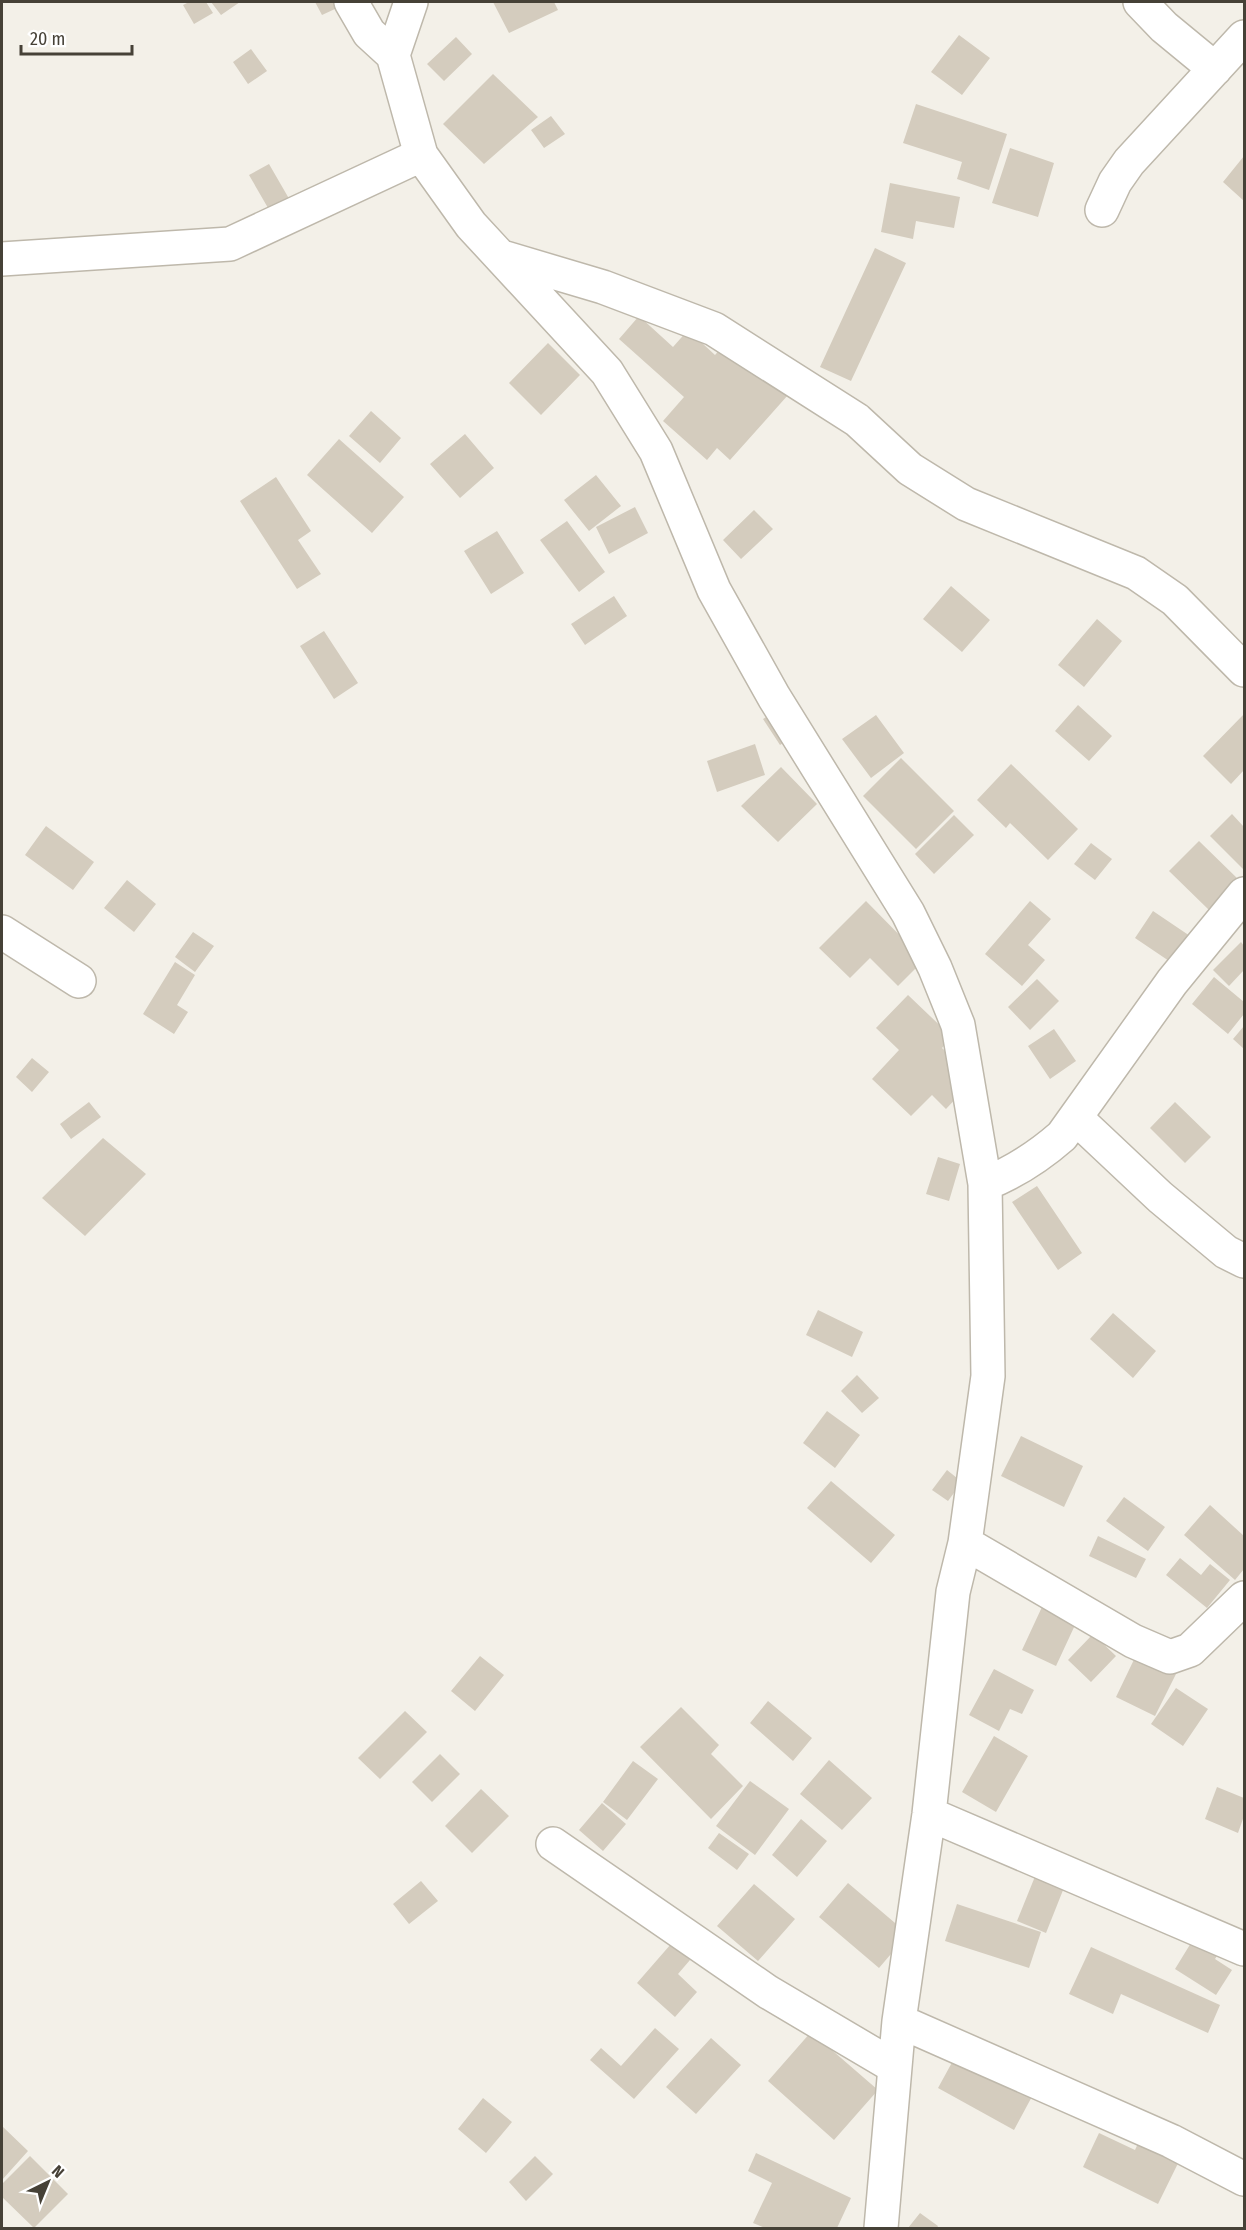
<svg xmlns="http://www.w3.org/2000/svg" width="1246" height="2230" viewBox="0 0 1246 2230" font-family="'Fira Sans Condensed',sans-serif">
<rect width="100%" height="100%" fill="#f3f0e8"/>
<!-- building -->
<path fill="#d4ccbe" d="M 189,2 L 206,2 L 213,13 L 194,24 L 183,5 Z
M 211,2 L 240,2 L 221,15 Z
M 315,2 L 350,2 L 322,15 Z
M 493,2 L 554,2 L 558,10 L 509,33 Z
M 959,35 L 990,58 L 962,95 L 931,72 Z
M 456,37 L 472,54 L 444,81 L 427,64 Z
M 251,49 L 267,71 L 248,84 L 233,62 Z
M 493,74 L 538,117 L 484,164 L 443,124 Z
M 916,104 L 1007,134 L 989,190 L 957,179 L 962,162 L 903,143 Z
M 551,116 L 565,134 L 544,148 L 531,130 Z
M 1010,148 L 1054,163 L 1038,217 L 992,203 Z
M 1244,156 L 1244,201 L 1223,182 Z
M 269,164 L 295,209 L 275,220 L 249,175 Z
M 890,183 L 960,197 L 954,228 L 916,221 L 913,239 L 881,232 Z
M 875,248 L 906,263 L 851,381 L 820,367 Z
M 639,316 L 673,347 L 688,330 L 715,355 L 728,340 L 788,395 L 730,460 L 717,448 L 707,460 L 663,421 L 684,397 L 619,339 Z
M 548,343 L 580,375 L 541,415 L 509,383 Z
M 371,411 L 401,438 L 380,463 L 349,436 Z
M 465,434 L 494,468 L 460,498 L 430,464 Z
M 339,439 L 404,497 L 372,533 L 307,475 Z
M 596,475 L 621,506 L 589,531 L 564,500 Z
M 276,477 L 311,531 L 298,540 L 321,574 L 297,589 L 240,501 Z
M 635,507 L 648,533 L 609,554 L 596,527 Z
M 754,510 L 773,529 L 741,559 L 723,540 Z
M 567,521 L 605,572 L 579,592 L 540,540 Z
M 497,531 L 524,573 L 491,594 L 464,551 Z
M 951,586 L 990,620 L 962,652 L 923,619 Z
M 614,596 L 627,616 L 585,645 L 571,624 Z
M 1097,619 L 1122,641 L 1084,687 L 1058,665 Z
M 324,631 L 358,683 L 334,699 L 300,646 Z
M 1078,705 L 1112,736 L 1089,761 L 1055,731 Z
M 784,706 L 799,733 L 780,745 L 763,719 Z
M 1244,714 L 1244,770 L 1231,784 L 1203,756 Z
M 876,715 L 904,753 L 871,778 L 842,739 Z
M 755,744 L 765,775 L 717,792 L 707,761 Z
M 901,758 L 954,811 L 916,849 L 863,796 Z
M 1011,764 L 1078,829 L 1048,860 L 1010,823 L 1006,828 L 977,800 Z
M 781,767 L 817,804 L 778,842 L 741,806 Z
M 1232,814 L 1244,827 L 1244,870 L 1210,836 Z
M 954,815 L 974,835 L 934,874 L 915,854 Z
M 46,826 L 94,862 L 73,890 L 25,855 Z
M 1199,841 L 1239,880 L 1209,910 L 1169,871 Z
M 1091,843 L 1112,859 L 1095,880 L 1074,864 Z
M 127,880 L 156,904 L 134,932 L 104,908 Z
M 866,901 L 924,960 L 898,986 L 870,958 L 850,978 L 819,948 Z
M 1030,901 L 1051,919 L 1028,945 L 1045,960 L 1022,986 L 985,954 Z
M 1153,911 L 1190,936 L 1172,963 L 1135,938 Z
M 193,932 L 214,946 L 195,972 L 175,957 Z
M 1241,942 L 1244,946 L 1244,970 L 1229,986 L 1213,970 Z
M 175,962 L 195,975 L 177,1005 L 188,1012 L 174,1034 L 143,1014 Z
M 1214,977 L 1244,1002 L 1244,1014 L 1228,1034 L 1192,1004 Z
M 1037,979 L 1059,1001 L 1030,1030 L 1008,1007 Z
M 908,995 L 952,1037 L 942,1048 L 974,1079 L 946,1109 L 932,1095 L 911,1116 L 872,1079 L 899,1050 L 876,1028 Z
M 1244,1026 L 1244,1049 L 1233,1039 Z
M 1054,1029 L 1076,1061 L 1050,1079 L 1028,1046 Z
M 32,1058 L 49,1072 L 32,1092 L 16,1077 Z
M 89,1102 L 101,1117 L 71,1139 L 60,1124 Z
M 1175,1102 L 1211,1137 L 1185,1163 L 1150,1128 Z
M 103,1138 L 146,1174 L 85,1236 L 42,1198 Z
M 938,1157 L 960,1164 L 949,1201 L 926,1194 Z
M 1037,1186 L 1082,1253 L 1058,1270 L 1012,1202 Z
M 818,1310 L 863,1332 L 852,1357 L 806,1335 Z
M 1113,1313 L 1156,1351 L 1133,1378 L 1090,1339 Z
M 857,1375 L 879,1398 L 862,1413 L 841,1391 Z
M 827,1411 L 860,1435 L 835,1468 L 803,1443 Z
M 1021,1436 L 1083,1466 L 1064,1507 L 1001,1476 Z
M 947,1470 L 962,1482 L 948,1501 L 932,1490 Z
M 831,1481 L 895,1535 L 871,1563 L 807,1508 Z
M 1124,1497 L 1165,1527 L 1148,1551 L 1106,1521 Z
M 1210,1505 L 1244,1536 L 1244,1569 L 1235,1580 L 1184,1535 Z
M 1098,1536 L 1146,1559 L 1136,1578 L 1089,1556 Z
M 1180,1558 L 1201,1575 L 1210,1564 L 1230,1580 L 1207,1608 L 1166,1575 Z
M 1048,1594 L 1082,1610 L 1056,1666 L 1022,1650 Z
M 1093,1634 L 1116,1656 L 1091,1682 L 1068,1660 Z
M 1141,1645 L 1181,1664 L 1155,1716 L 1116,1697 Z
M 480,1656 L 504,1675 L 475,1711 L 451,1691 Z
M 994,1669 L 1034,1690 L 1022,1714 L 1010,1709 L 999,1731 L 969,1715 Z
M 1176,1688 L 1208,1709 L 1183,1746 L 1151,1724 Z
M 768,1701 L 812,1738 L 793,1761 L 750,1723 Z
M 681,1707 L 719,1745 L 711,1754 L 743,1786 L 711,1819 L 640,1747 Z
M 405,1711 L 427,1732 L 380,1779 L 358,1758 Z
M 994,1736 L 1028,1756 L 996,1812 L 962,1792 Z
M 440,1754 L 460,1774 L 432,1802 L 412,1782 Z
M 829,1760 L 872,1798 L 842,1830 L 800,1794 Z
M 633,1761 L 658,1779 L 627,1820 L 603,1802 Z
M 750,1781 L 789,1809 L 755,1855 L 716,1826 Z
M 1217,1787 L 1244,1798 L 1244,1816 L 1238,1833 L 1205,1819 Z
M 481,1789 L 509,1816 L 472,1853 L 445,1826 Z
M 602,1803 L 626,1824 L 603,1851 L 579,1830 Z
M 801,1819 L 827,1841 L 797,1877 L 772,1855 Z
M 719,1833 L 749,1854 L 737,1870 L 708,1848 Z
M 1073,1865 L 1046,1933 L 1017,1921 L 1036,1874 Z
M 421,1881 L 438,1901 L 409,1924 L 393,1904 Z
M 848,1883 L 908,1934 L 879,1968 L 819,1917 Z
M 754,1884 L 795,1919 L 758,1961 L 717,1926 Z
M 957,1904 L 1041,1932 L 1029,1968 L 945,1941 Z
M 1205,1920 L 1230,1935 L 1215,1959 L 1232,1970 L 1216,1995 L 1175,1969 Z
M 671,1944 L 690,1960 L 678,1974 L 697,1992 L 675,2017 L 637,1983 Z
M 1091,1947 L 1220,2005 L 1208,2033 L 1121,1994 L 1113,2014 L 1069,1994 Z
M 655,2028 L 679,2049 L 634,2099 L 590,2060 L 601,2048 L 621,2066 Z
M 811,2032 L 878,2090 L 834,2140 L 768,2081 Z
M 966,2037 L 1042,2078 L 1014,2130 L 938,2088 Z
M 711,2038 L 741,2065 L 696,2114 L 666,2087 Z
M 483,2098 L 512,2122 L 486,2153 L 458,2129 Z
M 2,2126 L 28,2151 L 2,2180 Z
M 1146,2126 L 1187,2145 L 1158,2204 L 1083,2167 L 1099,2133 L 1135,2150 Z
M 756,2153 L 851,2198 L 837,2228 L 765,2228 L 753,2223 L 772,2183 L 748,2171 Z
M 30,2156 L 68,2194 L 34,2228 L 2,2197 L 2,2184 Z
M 535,2156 L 553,2174 L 526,2201 L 509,2182 Z
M 920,2213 L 938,2226 L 937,2228 L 908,2228 Z"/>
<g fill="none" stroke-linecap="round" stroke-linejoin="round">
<defs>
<path id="minor" d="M 351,2 L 369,33 L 393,55
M 411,2 L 393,55 L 421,155 L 471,225 L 607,372 L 656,451 L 714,590 L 774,697 L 908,913 L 935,968 L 958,1025 L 985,1184 L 988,1376 L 965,1543 L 953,1592 L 929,1814 L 899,2021 L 881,2228
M 1140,2 L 1164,27 L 1215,69
M 1102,210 L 1115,182 L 1129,162 L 1244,37
M 502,257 L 603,287 L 714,329 L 857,420 L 910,469 L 966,504 L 1136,573 L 1175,600 L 1244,670
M 2,259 L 230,244 L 421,155
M 2,932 L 79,981
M 1076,1118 L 1160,1197 L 1226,1252 L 1244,1261
M 985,1184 C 1015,1172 1038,1157 1062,1136 L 1172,982 L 1244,894
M 965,1543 L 1133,1641 L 1170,1657 L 1190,1650 L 1244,1598
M 929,1814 L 1244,1949
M 553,1844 L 768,1992 L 895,2067
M 899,2021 L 1171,2141 L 1244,2179"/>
</defs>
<!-- minor casing -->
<use href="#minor" stroke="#beb8ab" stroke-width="36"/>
<!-- minor -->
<use href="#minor" stroke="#fff" stroke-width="33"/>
</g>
<!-- border -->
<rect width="1246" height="2230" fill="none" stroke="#464137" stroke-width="6"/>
<!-- north arrow -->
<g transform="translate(48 2182) rotate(43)" stroke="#ffffff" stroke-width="4.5" paint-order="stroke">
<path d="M0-4.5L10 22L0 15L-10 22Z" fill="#464137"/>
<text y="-9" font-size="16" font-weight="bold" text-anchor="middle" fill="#464137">N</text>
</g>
<!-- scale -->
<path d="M21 45v9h111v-9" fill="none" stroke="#464137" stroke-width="3"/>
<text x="30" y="45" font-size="18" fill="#464137" stroke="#ffffff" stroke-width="4.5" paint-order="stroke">20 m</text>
</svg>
